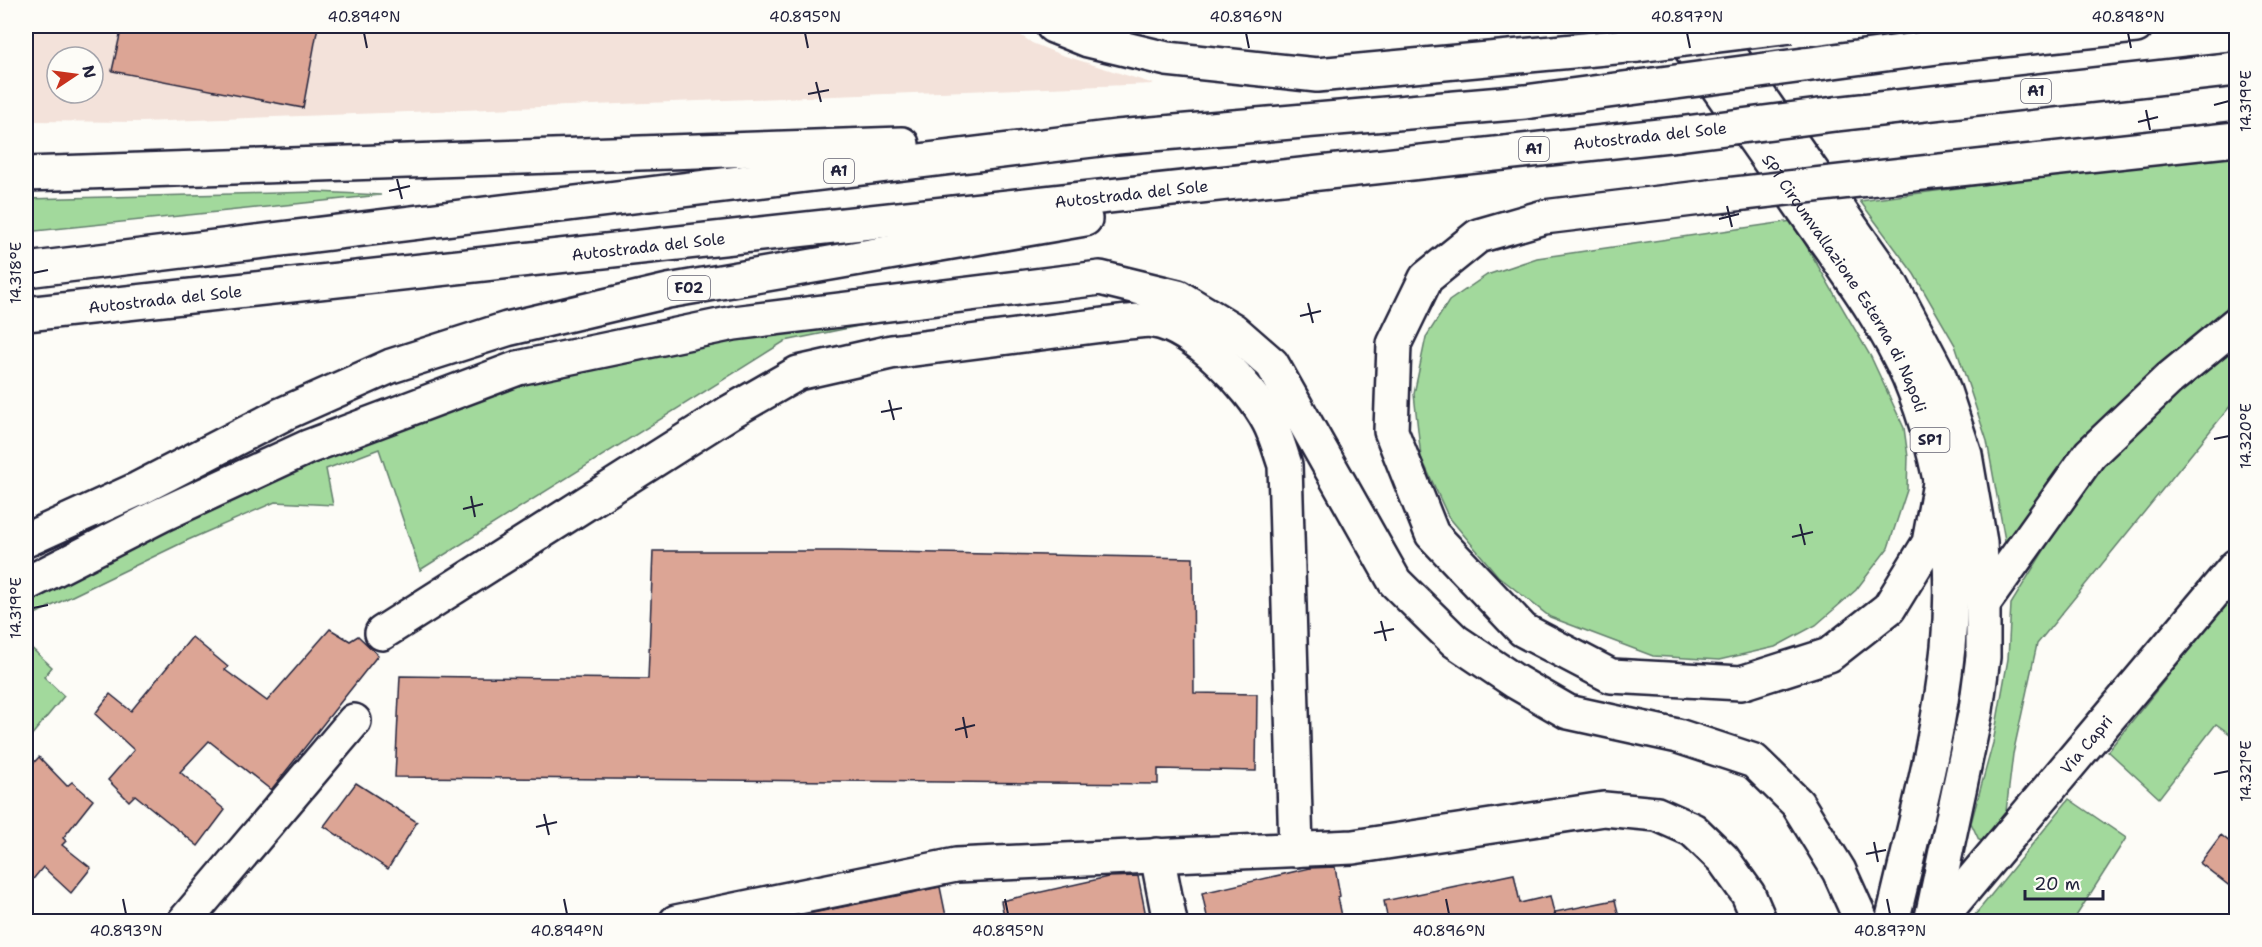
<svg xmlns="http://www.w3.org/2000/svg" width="2262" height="947" viewBox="0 0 2262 947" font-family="'Shantell Sans',sans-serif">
<rect width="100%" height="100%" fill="#fdfcf7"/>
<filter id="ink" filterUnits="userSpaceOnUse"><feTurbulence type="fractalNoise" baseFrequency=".0167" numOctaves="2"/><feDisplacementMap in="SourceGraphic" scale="12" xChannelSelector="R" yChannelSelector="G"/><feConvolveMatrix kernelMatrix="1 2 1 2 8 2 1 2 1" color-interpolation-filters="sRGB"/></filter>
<g filter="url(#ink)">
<!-- built -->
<path fill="#f3e2da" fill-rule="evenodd" d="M 26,26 L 1007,26 L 1032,43 L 1059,54 L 1154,84 L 141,122 L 26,121 ZM 57,57 L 93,57 L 93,93 L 57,93 Z"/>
<!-- green -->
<path fill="#a2d99c" stroke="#627e6c" stroke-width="1.5" d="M 2236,151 L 2236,315 L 2006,546 L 1987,441 L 1955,345 L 1914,274 L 1860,201 Z
M 317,192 L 381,195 L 26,232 L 26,199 Z
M 1792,221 L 1871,357 L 1904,428 L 1908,457 L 1907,490 L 1888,548 L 1856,590 L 1816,625 L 1775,647 L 1719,660 L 1653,656 L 1550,617 L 1498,576 L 1448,516 L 1421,457 L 1414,394 L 1426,337 L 1449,301 L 1487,275 L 1537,258 Z
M 898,318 L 785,341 L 420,570 L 379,449 L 326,469 L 333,505 L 275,502 L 188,540 L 37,613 L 26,603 L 26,599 L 227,494 L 515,385 L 683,344 Z
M 2236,344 L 2236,399 L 2037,644 L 2013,754 L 2004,828 L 1989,842 L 1979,840 L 1971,823 L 1993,743 L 2008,659 L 2011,604 L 2054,534 L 2107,460 L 2158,410 Z
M 2236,591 L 2236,726 L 2230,734 L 2216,724 L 2159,798 L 2108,751 Z
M 26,643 L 52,667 L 44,677 L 64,696 L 26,742 Z
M 2069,799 L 2126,838 L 2073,921 L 1970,921 Z"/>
<!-- building -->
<path fill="#dca595" stroke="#22223b" stroke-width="1.5" d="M 122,26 L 318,26 L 303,108 L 112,71 Z
M 653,551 L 839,551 L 1193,558 L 1194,693 L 1257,694 L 1256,771 L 1158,769 L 1158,784 L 395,777 L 400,676 L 648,679 Z
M 330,629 L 350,641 L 358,636 L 378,655 L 271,790 L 209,741 L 180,772 L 225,810 L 198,846 L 135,795 L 129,801 L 108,780 L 134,750 L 95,714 L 110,694 L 131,711 L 192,637 L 228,667 L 225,670 L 267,701 Z
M 39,757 L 67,786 L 72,782 L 93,800 L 63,838 L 66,841 L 62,845 L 91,868 L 71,893 L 43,867 L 26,888 L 26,771 Z
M 356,783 L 417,822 L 388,869 L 324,826 Z
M 2221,835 L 2236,847 L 2236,891 L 2200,863 Z
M 1335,867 L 1340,896 L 1338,897 L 1343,921 L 1208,921 L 1202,893 L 1310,868 Z
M 1514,874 L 1520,903 L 1550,896 L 1556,921 L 1388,921 L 1384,901 Z
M 1138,876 L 1147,921 L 1005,921 L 1001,901 L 1108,877 Z
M 940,887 L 947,921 L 809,921 L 808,914 Z
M 1615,900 L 1620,921 L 1556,921 L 1555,912 Z"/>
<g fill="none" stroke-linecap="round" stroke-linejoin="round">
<defs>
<g id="minor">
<path d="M 382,633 L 730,412 L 798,373 L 891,352 L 1126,322 C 1135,322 1146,319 1154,321 C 1194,327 1251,387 1269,422 C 1276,435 1280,451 1285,465 L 1296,850"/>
<path d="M 1157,855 L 1170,922"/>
<path d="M 184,922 L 354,721"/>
<path d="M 676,922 L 956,865 L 1353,847 L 1604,809 L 1657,814 L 1693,830 L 1723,859 L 1748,894 L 1760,922"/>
<path id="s1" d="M 1937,922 L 2236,566"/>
</g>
<g id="highway">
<path d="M 1053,26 L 1088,40 L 1167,59 L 1317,75 L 1637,45"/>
<path id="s2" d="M 1675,26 C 1721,91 1767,157 1813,223 C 1847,272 1885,322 1909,377 C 1944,461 1957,557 1948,647 C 1939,740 1913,831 1892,922"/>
<path d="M 1710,26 L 1891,284 L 1938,373 L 1965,455 L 1980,542 L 1983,604 L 1983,657 L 1976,710 L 1931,922"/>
<path d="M 1804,65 L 1945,46 L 2136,26"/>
<path d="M 1835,114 L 2236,69"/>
<path d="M 26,174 L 902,144"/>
<path d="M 1876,178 L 2236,139"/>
<path d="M 1709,197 L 1544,217 L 1478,236 L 1426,278 L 1394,344 L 1391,431 L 1432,534 L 1523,630 L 1611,676 L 1741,683 L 1829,655 L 1889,608 L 1929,543 L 1940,483"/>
<path d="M 26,270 L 1117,137 L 1525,102 L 1653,85"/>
<path id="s3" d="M 26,314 L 1678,134"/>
<path d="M 26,540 L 138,489 L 283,414 L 391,366 L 507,329 L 668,291 L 1085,219"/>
<path d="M 26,584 L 161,515 L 308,447 L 518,368 L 734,323 L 1100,278 L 1178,297 L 1233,330 L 1272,364 L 1395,582 L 1455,641 L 1516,682 L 1568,712 L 1678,736 L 1754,761 L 1797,803 L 1839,871 L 1862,922"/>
<path d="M 1983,604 L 2090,454 L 2169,379 L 2236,324"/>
</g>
</defs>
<!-- minor casing -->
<use href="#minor" stroke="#22223b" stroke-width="38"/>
<!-- highway casing -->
<use href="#highway" stroke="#22223b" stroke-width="38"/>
<!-- minor -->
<use href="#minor" stroke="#fdfcf7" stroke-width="33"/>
<!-- highway -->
<use href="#highway" stroke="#fdfcf7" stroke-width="33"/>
<defs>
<path id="highway-bridge" d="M 1637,45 L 1791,26
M 1653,85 L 1804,65
M 1678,134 L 1835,114
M 1709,197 L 1876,178"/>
</defs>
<!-- highway-bridge casing -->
<use href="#highway-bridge" stroke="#22223b" stroke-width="38" stroke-linecap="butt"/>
<!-- highway-bridge -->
<use href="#highway-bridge" stroke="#fdfcf7" stroke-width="33"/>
</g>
</g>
<!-- ticks -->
<path fill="none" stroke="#22223b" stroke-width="2" d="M 364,33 L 367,48M 805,33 L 808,48M 1246,33 L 1249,48M 1687,33 L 1690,48M 2128,33 L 2131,48M 816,82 L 821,102M 808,94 L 829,90M 2214,105 L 2229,101M 2146,110 L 2150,130M 2138,122 L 2158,117M 397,179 L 402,199M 389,191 L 410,186M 1727,206 L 1732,227M 1719,219 L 1739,214M 33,273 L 48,270M 1308,303 L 1313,323M 1300,316 L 1321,311M 889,400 L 894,420M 881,412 L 902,408M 2214,439 L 2229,436M 471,496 L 475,517M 463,509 L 483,504M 1800,524 L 1805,545M 1792,537 L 1813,532M 33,608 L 48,605M 1381,621 L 1386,641M 1374,633 L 1394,629M 963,717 L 967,738M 955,730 L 975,725M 2214,774 L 2229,771M 544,814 L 549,835M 536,827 L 557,822M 1874,842 L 1878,862M 1866,854 L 1886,850M 123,899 L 126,914M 564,899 L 567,914M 1005,899 L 1008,914M 1446,899 L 1449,914M 1887,899 L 1890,914"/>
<g text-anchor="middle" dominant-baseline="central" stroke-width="6" stroke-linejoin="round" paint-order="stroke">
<!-- shield labels -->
<g fill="#fdfcf7" stroke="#646373" stroke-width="1.5">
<rect x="2021" y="79" width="30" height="24" rx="4.5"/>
<rect x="1519" y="137" width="30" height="24" rx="4.5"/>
<rect x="824" y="159" width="30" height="24" rx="4.5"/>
<rect x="668" y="276" width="42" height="24" rx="4.5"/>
<rect x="1910.5" y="428" width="39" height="24" rx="4.5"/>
</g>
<g font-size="15" font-weight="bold" fill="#22223b">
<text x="2036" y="91">A1</text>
<text x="1534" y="149">A1</text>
<text x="839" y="171">A1</text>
<text x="689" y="288">F02</text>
<text x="1930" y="440">SP1</text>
</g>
<!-- street labels -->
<g font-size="16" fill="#22223b" stroke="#fdfcf7">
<text transform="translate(1650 136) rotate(-6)">Autostrada del Sole</text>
<text stroke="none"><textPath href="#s3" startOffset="1112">Autostrada del Sole</textPath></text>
<text stroke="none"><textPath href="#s3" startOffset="626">Autostrada del Sole</textPath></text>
<text stroke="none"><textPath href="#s2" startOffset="309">SP1 Circumvallazione Esterna di Napoli</textPath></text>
<text stroke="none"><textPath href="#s3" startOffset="140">Autostrada del Sole</textPath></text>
<text stroke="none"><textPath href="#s1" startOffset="232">Via Capri</textPath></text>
</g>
</g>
<!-- margin -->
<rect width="2262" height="947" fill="none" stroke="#fdfcf7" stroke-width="66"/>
<!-- north arrow -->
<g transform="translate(75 75) rotate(77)"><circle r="28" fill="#fdfcf7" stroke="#a5a5ac" stroke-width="1.5"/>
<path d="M0-4.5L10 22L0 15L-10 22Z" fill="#c8321e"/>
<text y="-9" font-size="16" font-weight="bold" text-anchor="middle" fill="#22223b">N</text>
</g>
<!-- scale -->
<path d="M2025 890v9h78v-9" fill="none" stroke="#22223b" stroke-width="3"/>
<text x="2034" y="890" font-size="18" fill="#22223b" stroke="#fdfcf7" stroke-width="4.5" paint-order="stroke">20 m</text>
<rect x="33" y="33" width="2196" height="881" fill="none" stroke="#22223b" stroke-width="2"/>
<g font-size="15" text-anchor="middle" fill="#22223b">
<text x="364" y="22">40.894°N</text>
<text x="805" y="22">40.895°N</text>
<text x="1246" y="22">40.896°N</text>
<text x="1687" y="22">40.897°N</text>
<text x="2128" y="22">40.898°N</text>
<text transform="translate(2246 101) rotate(-90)" y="5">14.319°E</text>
<text transform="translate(16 273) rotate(-90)" y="5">14.318°E</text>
<text transform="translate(2246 436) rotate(-90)" y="5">14.320°E</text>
<text transform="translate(16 608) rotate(-90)" y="5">14.319°E</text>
<text transform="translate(2246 771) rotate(-90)" y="5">14.321°E</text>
<text x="126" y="936">40.893°N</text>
<text x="567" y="936">40.894°N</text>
<text x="1008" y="936">40.895°N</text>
<text x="1449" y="936">40.896°N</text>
<text x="1890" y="936">40.897°N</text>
</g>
</svg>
